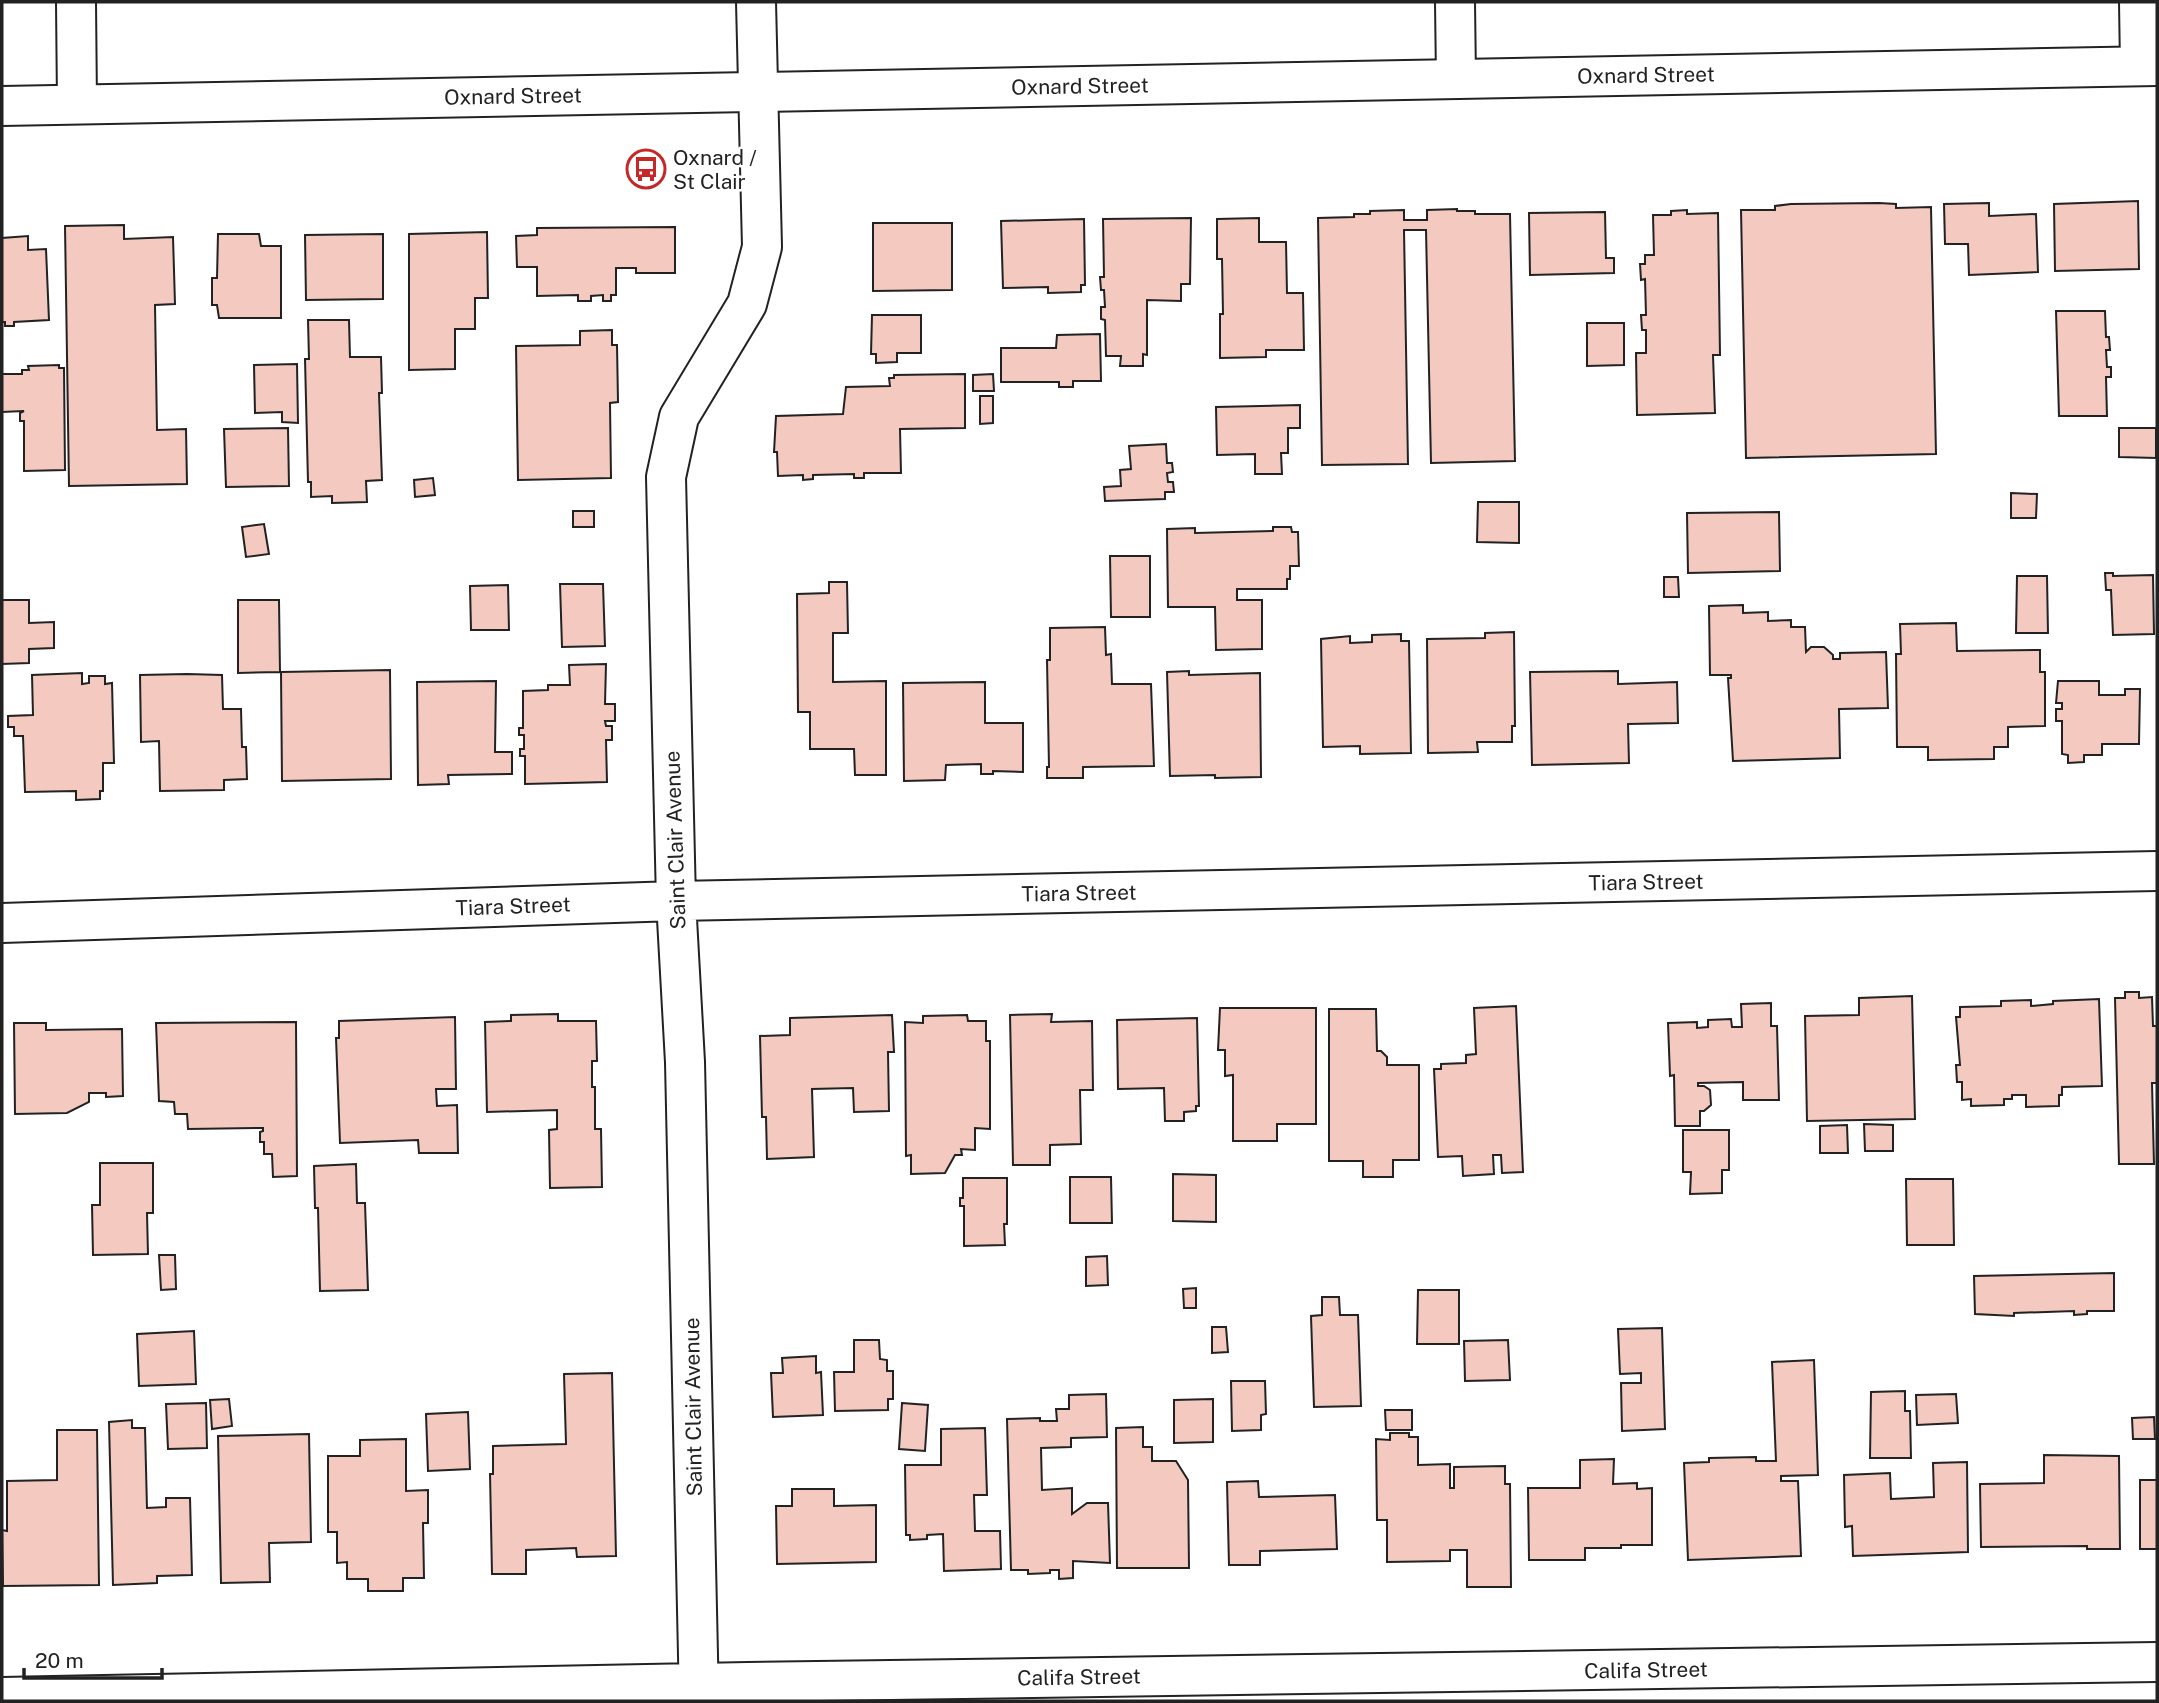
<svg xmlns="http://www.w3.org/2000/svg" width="2159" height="1703" viewBox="0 0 2159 1703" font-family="'Public Sans',sans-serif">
<rect width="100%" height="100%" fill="#fff"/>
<!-- building -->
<path fill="#f3c9c0" stroke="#222" stroke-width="2" d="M 2138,201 L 2139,269 L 2055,271 L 2054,204 Z
M 1879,203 L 1896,204 L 1896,208 L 1931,207 L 1936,454 L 1746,458 L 1741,210 L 1775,210 L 1775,206 L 1791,204 Z
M 1989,203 L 1989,216 L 2036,214 L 2038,272 L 1969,275 L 1968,244 L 1945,244 L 1944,204 Z
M 1457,209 L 1457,211 L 1475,211 L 1475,214 L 1510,214 L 1515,461 L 1431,463 L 1426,230 L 1404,230 L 1408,464 L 1322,465 L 1318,218 L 1354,217 L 1354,214 L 1370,214 L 1370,211 L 1404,210 L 1404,220 L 1427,220 L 1427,210 Z
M 1687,210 L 1687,214 L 1718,213 L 1720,355 L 1713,355 L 1715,413 L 1637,415 L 1636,353 L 1646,353 L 1646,330 L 1642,330 L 1641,315 L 1646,315 L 1645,279 L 1641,280 L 1640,264 L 1645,264 L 1645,255 L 1654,255 L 1653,215 L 1671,215 L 1671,211 Z
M 1605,212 L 1606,258 L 1614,258 L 1614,273 L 1530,275 L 1529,213 Z
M 1191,218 L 1190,284 L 1181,284 L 1181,301 L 1147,300 L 1147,355 L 1143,354 L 1143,366 L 1120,366 L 1121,356 L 1106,356 L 1105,320 L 1101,319 L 1101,307 L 1105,307 L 1104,290 L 1101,290 L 1100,277 L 1104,277 L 1103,219 Z
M 1259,218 L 1259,242 L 1286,242 L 1287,293 L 1303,293 L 1304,350 L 1266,350 L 1266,357 L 1220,358 L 1220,314 L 1223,314 L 1222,259 L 1217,259 L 1217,219 Z
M 1084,219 L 1085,285 L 1081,285 L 1081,292 L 1048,293 L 1048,287 L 1003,288 L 1001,221 Z
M 873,223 L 952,223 L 952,290 L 873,291 Z
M 124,225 L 124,239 L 173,237 L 175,304 L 155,305 L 157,430 L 186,429 L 187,484 L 69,486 L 65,226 Z
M 675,227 L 675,273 L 636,273 L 636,268 L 616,268 L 616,295 L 611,295 L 611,301 L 603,301 L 603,295 L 591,296 L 591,301 L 578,301 L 578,295 L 537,296 L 537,267 L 517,267 L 516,236 L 537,235 L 537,228 Z
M 487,232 L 488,298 L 475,298 L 475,329 L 455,329 L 455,369 L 409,370 L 409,234 Z
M 218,234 L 259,234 L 261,246 L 281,246 L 281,318 L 219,318 L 217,305 L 212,305 L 212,278 L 217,278 Z
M 383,234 L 383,299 L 306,300 L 305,235 Z
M 28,236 L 28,250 L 46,249 L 49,320 L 14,322 L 14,326 L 5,326 L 5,322 L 2,322 L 2,238 Z
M 2056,311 L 2105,311 L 2106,337 L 2109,337 L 2110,350 L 2106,350 L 2107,367 L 2111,367 L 2111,377 L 2106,377 L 2107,416 L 2059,416 Z
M 872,315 L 921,315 L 921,353 L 897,353 L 897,362 L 876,363 L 876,354 L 871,354 Z
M 308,320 L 349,320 L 350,357 L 381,357 L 382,393 L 379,393 L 382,480 L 366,481 L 367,502 L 332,503 L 332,496 L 311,497 L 311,482 L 308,482 L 305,359 L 309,359 Z
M 1587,323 L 1624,323 L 1624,365 L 1587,366 Z
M 612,330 L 612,345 L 617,345 L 618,402 L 610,403 L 611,478 L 518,480 L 516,346 L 580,345 L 580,331 Z
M 1100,334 L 1101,381 L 1073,381 L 1073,387 L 1059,387 L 1059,382 L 1001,382 L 1001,348 L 1056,348 L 1057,335 Z
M 297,364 L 298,423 L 282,422 L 282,412 L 255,413 L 254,365 Z
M 59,365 L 59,368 L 64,368 L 65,470 L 24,471 L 24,421 L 20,421 L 20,413 L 24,411 L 2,412 L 2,374 L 22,374 L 22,370 L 29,370 L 28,366 Z
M 965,374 L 965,428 L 900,429 L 901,473 L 864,473 L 864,478 L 854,478 L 854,474 L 813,475 L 813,479 L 803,480 L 803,475 L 778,476 L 777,452 L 774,452 L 776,416 L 843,414 L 846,387 L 890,386 L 889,378 L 894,378 L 894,375 Z
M 993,374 L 994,391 L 973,391 L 973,375 Z
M 980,396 L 993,396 L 993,423 L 980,424 Z
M 1300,405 L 1300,428 L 1288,428 L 1288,453 L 1281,453 L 1282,474 L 1255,474 L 1255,454 L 1217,455 L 1216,407 Z
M 288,428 L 289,486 L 226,487 L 224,429 Z
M 2119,428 L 2156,428 L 2156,458 L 2119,457 Z
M 1166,444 L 1167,463 L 1172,463 L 1173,472 L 1167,473 L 1168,482 L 1173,482 L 1174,492 L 1165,492 L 1165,499 L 1105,501 L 1104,487 L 1121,486 L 1120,470 L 1131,469 L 1129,446 Z
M 433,478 L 435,495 L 415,497 L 414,480 Z
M 2011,493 L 2037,494 L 2036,518 L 2011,518 Z
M 1478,502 L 1519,502 L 1519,543 L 1477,542 Z
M 573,511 L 594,511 L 594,527 L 573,527 Z
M 1779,512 L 1780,571 L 1688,573 L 1687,513 Z
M 264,524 L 269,554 L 246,557 L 242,527 Z
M 1273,527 L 1291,527 L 1292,532 L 1298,532 L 1299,566 L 1290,566 L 1290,579 L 1287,579 L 1287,589 L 1237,589 L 1237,600 L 1262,600 L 1262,649 L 1216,650 L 1215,607 L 1168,607 L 1167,529 L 1195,528 L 1195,533 L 1273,531 Z
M 1110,556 L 1150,556 L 1150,617 L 1111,617 Z
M 2105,573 L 2113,573 L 2113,576 L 2153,575 L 2154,634 L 2113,635 L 2111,590 L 2106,590 Z
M 2017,576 L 2047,576 L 2048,633 L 2016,633 Z
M 1664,577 L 1678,577 L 1679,597 L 1664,597 Z
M 829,582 L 847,582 L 848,633 L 833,633 L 833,682 L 886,681 L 886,775 L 855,775 L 854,749 L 810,749 L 810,712 L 798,712 L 797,594 L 829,593 Z
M 560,584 L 603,584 L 605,646 L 562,647 Z
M 508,585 L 509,630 L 471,630 L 470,586 Z
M 2,600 L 29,600 L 29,623 L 54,622 L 54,648 L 29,649 L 29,663 L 2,664 Z
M 238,600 L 279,600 L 280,672 L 238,673 Z
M 1743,605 L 1743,613 L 1768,612 L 1768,621 L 1791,620 L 1791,627 L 1805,627 L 1806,652 L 1811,647 L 1824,647 L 1833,655 L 1833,659 L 1840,659 L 1840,653 L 1886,652 L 1888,708 L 1839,709 L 1840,758 L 1733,761 L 1728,678 L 1731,678 L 1731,675 L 1710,675 L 1709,606 Z
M 1956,623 L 1957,651 L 2040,650 L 2040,672 L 2045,672 L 2045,726 L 2008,727 L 2008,747 L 1994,747 L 1994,759 L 1928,760 L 1928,747 L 1897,747 L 1896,654 L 1901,654 L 1900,624 Z
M 1105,627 L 1106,655 L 1111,654 L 1112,684 L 1151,684 L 1154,766 L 1083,767 L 1083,778 L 1047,778 L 1047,767 L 1049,767 L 1047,660 L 1050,660 L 1050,628 Z
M 1514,632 L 1515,726 L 1512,726 L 1512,742 L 1477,742 L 1478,752 L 1428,753 L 1427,639 L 1485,638 L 1485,633 Z
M 1401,634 L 1401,641 L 1409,641 L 1411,753 L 1360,754 L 1360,746 L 1323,747 L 1321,639 L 1350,636 L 1350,643 L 1372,642 L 1372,635 Z
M 606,664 L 605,704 L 615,704 L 615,721 L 605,721 L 606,726 L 612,726 L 612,740 L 606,740 L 607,782 L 525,784 L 525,756 L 520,756 L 520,749 L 524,749 L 524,735 L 519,735 L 519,728 L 523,728 L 523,691 L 548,690 L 548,685 L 570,685 L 569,665 Z
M 390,670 L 391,779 L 282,781 L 281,672 Z
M 1189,671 L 1189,675 L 1260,673 L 1261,777 L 1215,778 L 1215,775 L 1170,776 L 1167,672 Z
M 1618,671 L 1618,684 L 1677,682 L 1678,723 L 1628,724 L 1629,763 L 1532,765 L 1530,672 Z
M 82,673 L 82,684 L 89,683 L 89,676 L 105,676 L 105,684 L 112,683 L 114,763 L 103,763 L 103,791 L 100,791 L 100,799 L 76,800 L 76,791 L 25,792 L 23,736 L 14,736 L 14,727 L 8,727 L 8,716 L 33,715 L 32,675 Z
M 187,674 L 222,675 L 223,709 L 241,709 L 242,747 L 246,747 L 247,779 L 224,780 L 224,790 L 160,791 L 159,741 L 141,742 L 140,675 Z
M 496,681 L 495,752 L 512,752 L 512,774 L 448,775 L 449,784 L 418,785 L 417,682 Z
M 2058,681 L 2099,681 L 2099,695 L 2125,695 L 2125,689 L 2140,689 L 2139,744 L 2102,744 L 2102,755 L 2084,755 L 2084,762 L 2068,763 L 2068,755 L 2062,754 L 2062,721 L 2056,721 L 2056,709 L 2062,709 L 2062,703 L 2056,703 Z
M 985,682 L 985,723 L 1023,723 L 1023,772 L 993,771 L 993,774 L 981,774 L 981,764 L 946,765 L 945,780 L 904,781 L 903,683 Z
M 2125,992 L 2139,992 L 2139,998 L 2152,997 L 2153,1026 L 2157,1026 L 2157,1083 L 2152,1083 L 2154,1164 L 2119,1164 L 2115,998 L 2125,998 Z
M 1912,996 L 1915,1119 L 1807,1121 L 1805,1016 L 1859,1015 L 1859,998 Z
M 2099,999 L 2102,1086 L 2062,1087 L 2062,1095 L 2059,1095 L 2059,1106 L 2026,1107 L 2026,1095 L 2012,1095 L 2012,1099 L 2004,1099 L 2004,1105 L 1971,1106 L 1971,1099 L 1962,1100 L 1962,1082 L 1957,1082 L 1956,1065 L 1960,1065 L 1956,1017 L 1960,1017 L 1960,1007 L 2001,1006 L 2001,1001 L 2031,1000 L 2031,1006 L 2053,1004 L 2053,1001 Z
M 1771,1003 L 1771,1026 L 1777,1026 L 1779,1100 L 1743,1100 L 1743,1082 L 1698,1083 L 1698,1086 L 1704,1086 L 1710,1090 L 1711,1105 L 1704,1111 L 1700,1111 L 1700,1126 L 1675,1126 L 1674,1075 L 1670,1076 L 1668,1023 L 1697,1022 L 1697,1028 L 1708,1027 L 1708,1020 L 1731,1019 L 1732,1027 L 1742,1027 L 1741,1004 Z
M 1516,1006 L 1523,1172 L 1502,1173 L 1501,1155 L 1493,1155 L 1494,1174 L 1463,1176 L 1462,1156 L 1438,1157 L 1434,1069 L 1441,1069 L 1441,1064 L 1466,1063 L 1466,1055 L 1476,1054 L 1474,1008 Z
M 1220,1008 L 1316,1008 L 1316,1124 L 1277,1124 L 1277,1141 L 1233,1141 L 1233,1075 L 1225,1076 L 1225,1050 L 1218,1050 Z
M 1329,1009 L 1376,1009 L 1377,1051 L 1381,1051 L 1387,1057 L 1387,1065 L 1419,1065 L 1419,1160 L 1393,1160 L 1393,1177 L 1363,1177 L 1363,1161 L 1329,1161 Z
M 558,1014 L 558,1021 L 596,1021 L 597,1061 L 592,1061 L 592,1087 L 595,1087 L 595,1129 L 601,1129 L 602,1187 L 550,1188 L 549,1130 L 557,1129 L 557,1110 L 487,1112 L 485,1022 L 511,1021 L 511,1015 Z
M 1052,1014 L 1051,1022 L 1092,1021 L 1093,1090 L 1080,1090 L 1081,1144 L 1050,1145 L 1050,1165 L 1013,1165 L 1010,1015 Z
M 892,1015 L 894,1052 L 888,1052 L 889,1111 L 854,1112 L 853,1088 L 812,1089 L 814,1157 L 767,1159 L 766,1117 L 762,1117 L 760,1036 L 790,1035 L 790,1018 Z
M 967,1015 L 968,1021 L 986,1021 L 986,1041 L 990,1041 L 990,1129 L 975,1128 L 975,1150 L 961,1149 L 962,1155 L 955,1155 L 945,1173 L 911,1174 L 911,1155 L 906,1156 L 905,1022 L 923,1023 L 923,1016 Z
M 455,1017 L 456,1089 L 436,1089 L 437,1106 L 457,1105 L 458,1153 L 419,1153 L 418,1140 L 340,1143 L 336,1038 L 339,1038 L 339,1021 Z
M 1197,1018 L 1199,1106 L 1196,1106 L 1196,1111 L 1184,1112 L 1184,1121 L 1165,1121 L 1164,1088 L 1118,1089 L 1117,1020 Z
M 296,1022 L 297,1176 L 273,1177 L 272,1154 L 264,1154 L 264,1142 L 260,1142 L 260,1132 L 263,1131 L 263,1128 L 188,1129 L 187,1114 L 175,1114 L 174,1102 L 159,1101 L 156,1023 Z
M 14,1023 L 46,1023 L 46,1030 L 122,1029 L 123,1096 L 106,1097 L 106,1093 L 89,1093 L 89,1102 L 67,1113 L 15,1114 Z
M 1864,1124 L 1893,1125 L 1893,1151 L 1865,1151 Z
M 1847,1125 L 1848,1153 L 1820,1153 L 1820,1126 Z
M 1683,1130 L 1729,1130 L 1729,1170 L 1722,1170 L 1722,1193 L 1690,1194 L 1691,1172 L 1683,1172 Z
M 100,1163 L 153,1163 L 153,1213 L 147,1213 L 148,1254 L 93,1255 L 92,1205 L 100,1205 Z
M 356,1164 L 357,1203 L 365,1203 L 368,1290 L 320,1291 L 318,1208 L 315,1208 L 314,1166 Z
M 1173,1174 L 1216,1175 L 1216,1222 L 1173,1221 Z
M 1070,1177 L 1111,1177 L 1112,1223 L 1070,1223 Z
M 963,1178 L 1007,1178 L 1007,1224 L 1004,1224 L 1005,1245 L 964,1246 L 964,1206 L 960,1206 L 960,1198 L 963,1198 Z
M 1906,1179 L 1953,1179 L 1954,1245 L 1907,1245 Z
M 159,1255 L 175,1255 L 176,1289 L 161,1290 Z
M 1107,1256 L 1108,1285 L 1086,1286 L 1086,1257 Z
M 2114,1273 L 2114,1311 L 2087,1311 L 2087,1314 L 2074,1315 L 2074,1311 L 2014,1313 L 2014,1316 L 1975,1314 L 1974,1276 Z
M 1196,1288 L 1196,1308 L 1184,1308 L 1183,1289 Z
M 1418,1290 L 1459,1290 L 1459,1344 L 1417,1344 Z
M 1322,1297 L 1339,1297 L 1340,1315 L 1358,1315 L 1361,1406 L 1314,1407 L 1311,1316 L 1322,1315 Z
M 1212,1327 L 1226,1327 L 1228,1352 L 1212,1353 Z
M 1662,1328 L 1665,1429 L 1622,1431 L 1621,1383 L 1641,1383 L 1641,1373 L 1620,1374 L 1618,1329 Z
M 194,1331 L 196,1384 L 139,1386 L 137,1334 Z
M 854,1340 L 879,1340 L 880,1359 L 887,1360 L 887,1371 L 893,1371 L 893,1399 L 888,1399 L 888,1410 L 835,1411 L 834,1372 L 854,1372 Z
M 1508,1340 L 1510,1380 L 1465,1381 L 1464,1341 Z
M 816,1356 L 816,1373 L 821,1372 L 823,1415 L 773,1417 L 771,1373 L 783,1373 L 782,1358 Z
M 1814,1360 L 1818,1475 L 1781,1476 L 1781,1481 L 1798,1481 L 1801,1556 L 1688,1560 L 1684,1463 L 1709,1462 L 1709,1458 L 1756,1457 L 1756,1461 L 1776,1461 L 1772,1362 Z
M 612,1373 L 616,1556 L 577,1557 L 576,1548 L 526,1550 L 526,1574 L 492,1574 L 490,1474 L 493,1474 L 493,1446 L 566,1444 L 564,1374 Z
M 1231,1381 L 1265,1381 L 1266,1414 L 1261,1415 L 1261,1430 L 1232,1431 Z
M 1905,1391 L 1905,1411 L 1910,1411 L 1911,1458 L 1870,1458 L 1871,1392 Z
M 1106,1394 L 1107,1437 L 1071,1438 L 1071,1447 L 1041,1448 L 1042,1490 L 1072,1488 L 1072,1514 L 1087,1503 L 1108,1503 L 1110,1563 L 1073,1561 L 1073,1578 L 1059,1579 L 1059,1570 L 1050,1570 L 1050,1573 L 1028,1574 L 1028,1570 L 1011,1570 L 1007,1419 L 1040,1418 L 1040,1421 L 1057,1421 L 1056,1409 L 1069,1409 L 1069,1395 Z
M 1956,1394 L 1958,1423 L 1917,1425 L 1916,1395 Z
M 229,1399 L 232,1426 L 212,1429 L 210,1400 Z
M 1213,1399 L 1213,1442 L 1174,1443 L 1174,1400 Z
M 206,1403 L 207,1448 L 168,1449 L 166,1404 Z
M 902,1403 L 928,1405 L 925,1451 L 899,1449 Z
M 1385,1410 L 1412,1410 L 1412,1430 L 1386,1430 Z
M 468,1412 L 470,1469 L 428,1471 L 426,1414 Z
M 2154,1417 L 2155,1439 L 2133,1439 L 2132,1418 Z
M 132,1420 L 132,1428 L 145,1428 L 147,1508 L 166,1507 L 166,1498 L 190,1498 L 192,1575 L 157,1576 L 157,1583 L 113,1585 L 109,1422 Z
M 1143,1427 L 1143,1447 L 1152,1447 L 1152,1461 L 1176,1461 L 1188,1480 L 1189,1568 L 1117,1568 L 1116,1428 Z
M 985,1428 L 987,1495 L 974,1495 L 975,1531 L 1000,1531 L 1001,1569 L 944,1571 L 943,1534 L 927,1535 L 927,1539 L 910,1540 L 910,1535 L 906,1535 L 905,1465 L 941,1465 L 941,1429 Z
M 57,1430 L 97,1430 L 99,1585 L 3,1586 L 2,1530 L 7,1531 L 7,1481 L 57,1480 Z
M 1390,1433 L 1409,1433 L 1409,1437 L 1418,1437 L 1418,1465 L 1450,1464 L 1450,1488 L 1454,1488 L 1454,1467 L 1505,1466 L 1505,1484 L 1510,1484 L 1511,1587 L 1467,1587 L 1467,1550 L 1450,1550 L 1450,1561 L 1387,1562 L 1387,1520 L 1377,1520 L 1376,1439 L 1390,1440 Z
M 309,1434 L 311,1542 L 269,1543 L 270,1582 L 221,1583 L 218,1436 Z
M 406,1439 L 406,1491 L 428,1490 L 428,1523 L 423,1523 L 424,1578 L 403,1578 L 403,1591 L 368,1591 L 368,1579 L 347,1579 L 347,1562 L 337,1563 L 337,1532 L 328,1532 L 328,1456 L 360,1456 L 360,1440 Z
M 2044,1455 L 2119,1456 L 2120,1549 L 2087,1549 L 2087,1546 L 1981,1547 L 1980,1484 L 2044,1483 Z
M 1614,1459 L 1613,1484 L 1637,1483 L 1637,1489 L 1652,1488 L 1652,1545 L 1621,1545 L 1621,1548 L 1585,1548 L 1585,1560 L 1529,1560 L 1528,1488 L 1580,1488 L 1580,1460 Z
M 1967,1462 L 1968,1552 L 1853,1556 L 1852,1526 L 1845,1527 L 1844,1475 L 1890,1473 L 1891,1499 L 1934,1497 L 1933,1463 Z
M 2140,1480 L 2157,1480 L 2157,1549 L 2140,1549 Z
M 1258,1481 L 1259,1497 L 1335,1495 L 1337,1549 L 1260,1551 L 1260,1565 L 1229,1565 L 1227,1482 Z
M 792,1489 L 834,1489 L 834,1506 L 876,1505 L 876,1562 L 777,1564 L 776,1506 L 792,1506 Z"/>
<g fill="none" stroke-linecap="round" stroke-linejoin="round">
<defs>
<path id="minor" d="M 76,2 L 77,104
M 1455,2 L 1456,79
M 2139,2 L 2140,66
M 2,923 L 676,901 L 2157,871
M 2,1697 L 748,1682 L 2157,1662
M 699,1701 L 685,1062 L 676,901 L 666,477 L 679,417 L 747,304 L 762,247 L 756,2"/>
<path id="major" d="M 2,106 L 2157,66"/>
</defs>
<!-- minor casing -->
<use href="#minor" stroke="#222" stroke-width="42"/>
<!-- major casing -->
<use href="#major" stroke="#222" stroke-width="42"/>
<!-- minor -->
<use href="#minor" stroke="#fff" stroke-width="38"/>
<!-- major -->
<use href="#major" stroke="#fff" stroke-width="38"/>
</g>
<!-- icons -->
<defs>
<symbol id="bus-ring" viewBox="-11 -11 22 22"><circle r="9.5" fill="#fff" stroke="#c62828" stroke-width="1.5"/><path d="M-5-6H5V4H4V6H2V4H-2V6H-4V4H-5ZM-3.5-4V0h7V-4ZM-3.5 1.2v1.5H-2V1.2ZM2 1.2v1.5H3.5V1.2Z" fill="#c62828"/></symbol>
</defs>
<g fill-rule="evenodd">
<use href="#bus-ring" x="624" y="147" width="44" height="44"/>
</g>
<g text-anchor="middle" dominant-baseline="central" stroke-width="5" stroke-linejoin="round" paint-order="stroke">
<!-- street labels -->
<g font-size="21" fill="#222" stroke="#fff">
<text transform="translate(1646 75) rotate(-1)">Oxnard Street</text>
<text transform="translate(1080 86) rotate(-1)">Oxnard Street</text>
<text transform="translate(513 96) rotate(-1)">Oxnard Street</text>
<text transform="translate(675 840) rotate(-92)">Saint Clair Avenue</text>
<text transform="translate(1646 882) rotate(-1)">Tiara Street</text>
<text transform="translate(1079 893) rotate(-1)">Tiara Street</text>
<text transform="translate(513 906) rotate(-2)">Tiara Street</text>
<text transform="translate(693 1407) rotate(-91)">Saint Clair Avenue</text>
<text transform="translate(1646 1670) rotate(-1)">Califa Street</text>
<text transform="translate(1079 1677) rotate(-1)">Califa Street</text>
</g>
<!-- poi labels -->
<g font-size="21" fill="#222" stroke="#fff" text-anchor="start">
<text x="673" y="157">Oxnard /<tspan x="673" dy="24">St Clair</tspan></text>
</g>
</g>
<!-- border -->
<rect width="2159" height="1703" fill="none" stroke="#222222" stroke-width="7"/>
<!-- scale -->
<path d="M24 1668v10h138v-10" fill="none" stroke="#222222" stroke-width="3.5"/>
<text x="35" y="1668" font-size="21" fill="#222222" stroke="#ffffff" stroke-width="5" paint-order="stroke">20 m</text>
</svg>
